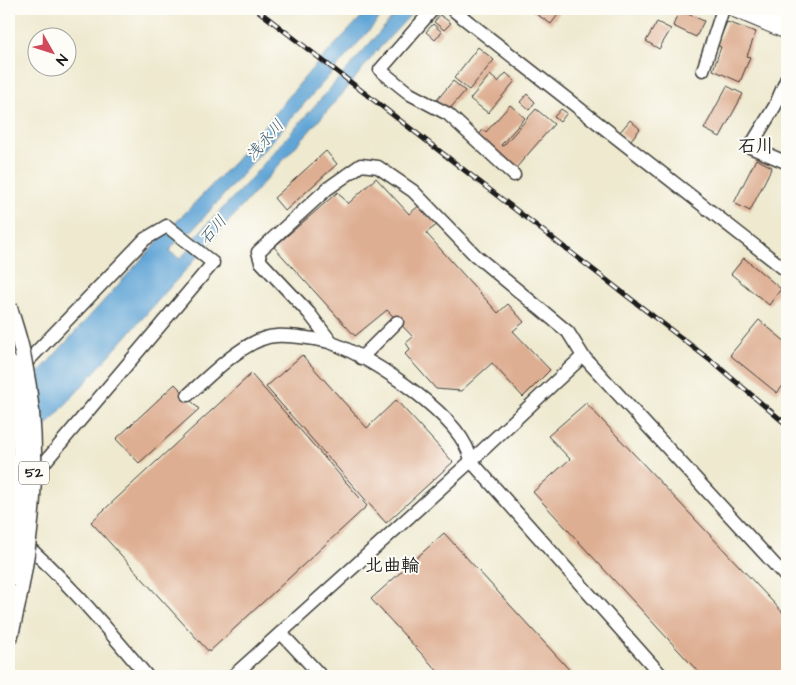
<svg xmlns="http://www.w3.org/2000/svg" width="796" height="685" viewBox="0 0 796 685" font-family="'Architects Daughter','Klee One',sans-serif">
<rect width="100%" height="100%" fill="#fdfcf7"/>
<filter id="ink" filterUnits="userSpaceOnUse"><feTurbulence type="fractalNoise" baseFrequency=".02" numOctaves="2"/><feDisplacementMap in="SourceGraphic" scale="10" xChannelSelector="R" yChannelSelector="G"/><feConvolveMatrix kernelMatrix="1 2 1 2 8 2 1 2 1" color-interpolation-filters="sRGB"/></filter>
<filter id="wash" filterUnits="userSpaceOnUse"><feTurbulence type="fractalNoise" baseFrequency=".0096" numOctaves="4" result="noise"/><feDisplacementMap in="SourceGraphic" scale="20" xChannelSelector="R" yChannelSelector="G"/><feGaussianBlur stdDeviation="1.12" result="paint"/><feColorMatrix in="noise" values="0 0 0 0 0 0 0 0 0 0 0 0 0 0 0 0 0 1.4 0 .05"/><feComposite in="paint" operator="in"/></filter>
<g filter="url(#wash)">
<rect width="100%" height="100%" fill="#eee9cf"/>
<!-- water -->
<path fill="#60a5d6" stroke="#3e6079" d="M 369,9 L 388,9 L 191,232 L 184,233 L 169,251 L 180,259 L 195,242 L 196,236 L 246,184 L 400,9 L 416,9 L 375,53 L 345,91 L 25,450 L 9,472 L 9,405 L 158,241 L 235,161 L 311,70 Z"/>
<g id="blocks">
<!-- building -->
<path fill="#deae92" d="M 529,9 L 556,9 L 560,12 L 551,24 Z
M 679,10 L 704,21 L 696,37 L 673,26 Z
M 440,15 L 451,23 L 444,30 L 434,22 Z
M 657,22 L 671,29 L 659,49 L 646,41 Z
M 727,22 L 756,32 L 747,56 L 750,57 L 740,82 L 713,70 L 721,47 L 717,45 Z
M 433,24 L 442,32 L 435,40 L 426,32 Z
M 478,47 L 494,60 L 469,90 L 454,78 Z
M 506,73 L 515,81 L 488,113 L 470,99 L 490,75 L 498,82 Z
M 453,81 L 465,91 L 448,111 L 436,101 Z
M 727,86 L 743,94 L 720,137 L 704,129 Z
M 527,94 L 535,102 L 529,110 L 520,102 Z
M 510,105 L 525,118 L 501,145 L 503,146 L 536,109 L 554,124 L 516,168 L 477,137 L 483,130 L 486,132 Z
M 561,109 L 567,113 L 560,122 L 554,117 Z
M 630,120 L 640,129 L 630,141 L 620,132 Z
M 326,151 L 337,164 L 285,211 L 274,198 Z
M 756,159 L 772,167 L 750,211 L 734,203 Z
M 376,178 L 409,214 L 420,205 L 438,224 L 426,233 L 498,313 L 508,304 L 524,322 L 513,331 L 550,370 L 523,397 L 492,363 L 461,391 L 436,389 L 405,354 L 410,349 L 406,343 L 413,337 L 387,310 L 355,336 L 274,247 L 338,192 L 348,204 Z
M 744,258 L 781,289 L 769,305 L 731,274 Z
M 759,320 L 787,343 L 787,381 L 777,393 L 730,355 Z
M 302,355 L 367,428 L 396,400 L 453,462 L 386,523 L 266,387 Z
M 251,374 L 367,506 L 209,652 L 91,522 Z
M 175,384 L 199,409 L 139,463 L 116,439 Z
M 586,403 L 787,617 L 787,676 L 702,676 L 533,492 L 570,459 L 548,436 Z
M 444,533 L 575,676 L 442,676 L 371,599 Z"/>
</g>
</g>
<g filter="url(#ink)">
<use href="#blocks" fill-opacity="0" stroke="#3c3b37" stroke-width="1"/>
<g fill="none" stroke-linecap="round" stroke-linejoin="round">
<defs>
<path id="minor" d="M 433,9 L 380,70 L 410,94 L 448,114 L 514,175
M 452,9 L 787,271
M 703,70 L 723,9
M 787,78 L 775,106 L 750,147 L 783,161 L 787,158
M 331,342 L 309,313 L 261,262 L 258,252 L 327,189 L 361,165 L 378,167 L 413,191 L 475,255 L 568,332 L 583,356 L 787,578
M 583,356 L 471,461 L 662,676
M 361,358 L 397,322
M 188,395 C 209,376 247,337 276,336 C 288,335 321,339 332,343 C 372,358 465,418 471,461 L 233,676
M 9,510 L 39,469 L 213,263 L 167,226 L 145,239 L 20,369
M 9,530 C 61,573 104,625 147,676
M 281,633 L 321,676"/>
<path id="highway" d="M 737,9 L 787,30"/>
</defs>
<!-- minor casing -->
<use href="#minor" stroke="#3c3b37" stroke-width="15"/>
<!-- highway casing -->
<use href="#highway" stroke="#3c3b37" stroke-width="20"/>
<!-- minor -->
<use href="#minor" stroke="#fff" stroke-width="12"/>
<!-- highway -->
<use href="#highway" stroke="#fff" stroke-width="18"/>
<defs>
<path id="rail" d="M 256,9 L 715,364 L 787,425"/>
</defs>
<!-- rail casing -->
<use href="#rail" stroke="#1c1c1c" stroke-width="5"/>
<!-- rail -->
<use href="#rail" stroke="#fdfcf7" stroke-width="3" stroke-dasharray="9" stroke-linecap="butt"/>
<defs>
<path id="major-bridge" d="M 9,306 C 14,324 21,342 24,361 C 43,454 32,549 9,641
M 9,362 C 12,377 16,393 18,408 C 22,462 20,526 9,579"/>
</defs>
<!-- major-bridge casing -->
<use href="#major-bridge" stroke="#3c3b37" stroke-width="18" stroke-linecap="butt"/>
<!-- major-bridge -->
<use href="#major-bridge" stroke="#fff" stroke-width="15"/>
</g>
</g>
<g text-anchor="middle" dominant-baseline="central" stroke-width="4" stroke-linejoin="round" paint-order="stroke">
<!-- shield labels -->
<rect fill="#fdfcf7" stroke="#605f5e" stroke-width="1" x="19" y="461.5" width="30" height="23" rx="4"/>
<g font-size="14" font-weight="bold" fill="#1c1c1c">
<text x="34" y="473">52</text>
</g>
<!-- water labels -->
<g font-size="16" font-style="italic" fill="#3b5a70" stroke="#fdfcf7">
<text transform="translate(265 140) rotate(-49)">浅永川</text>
<text transform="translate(213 230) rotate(-49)">石川</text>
</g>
<!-- quarter labels -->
<g font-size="18" font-weight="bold" fill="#1c1c1c" stroke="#fdfcf7">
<text x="756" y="146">石川</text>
<text x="392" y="565">北曲輪</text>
</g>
</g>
<!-- margin -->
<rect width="796" height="685" fill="none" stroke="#fdfcf7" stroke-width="30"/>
<!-- north arrow -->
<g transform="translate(52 52) rotate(129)"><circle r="24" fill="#fdfcf7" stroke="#a3a29f"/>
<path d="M0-4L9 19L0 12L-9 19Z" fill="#d1495b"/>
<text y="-8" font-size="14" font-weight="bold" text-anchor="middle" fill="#1c1c1c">N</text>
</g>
</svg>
